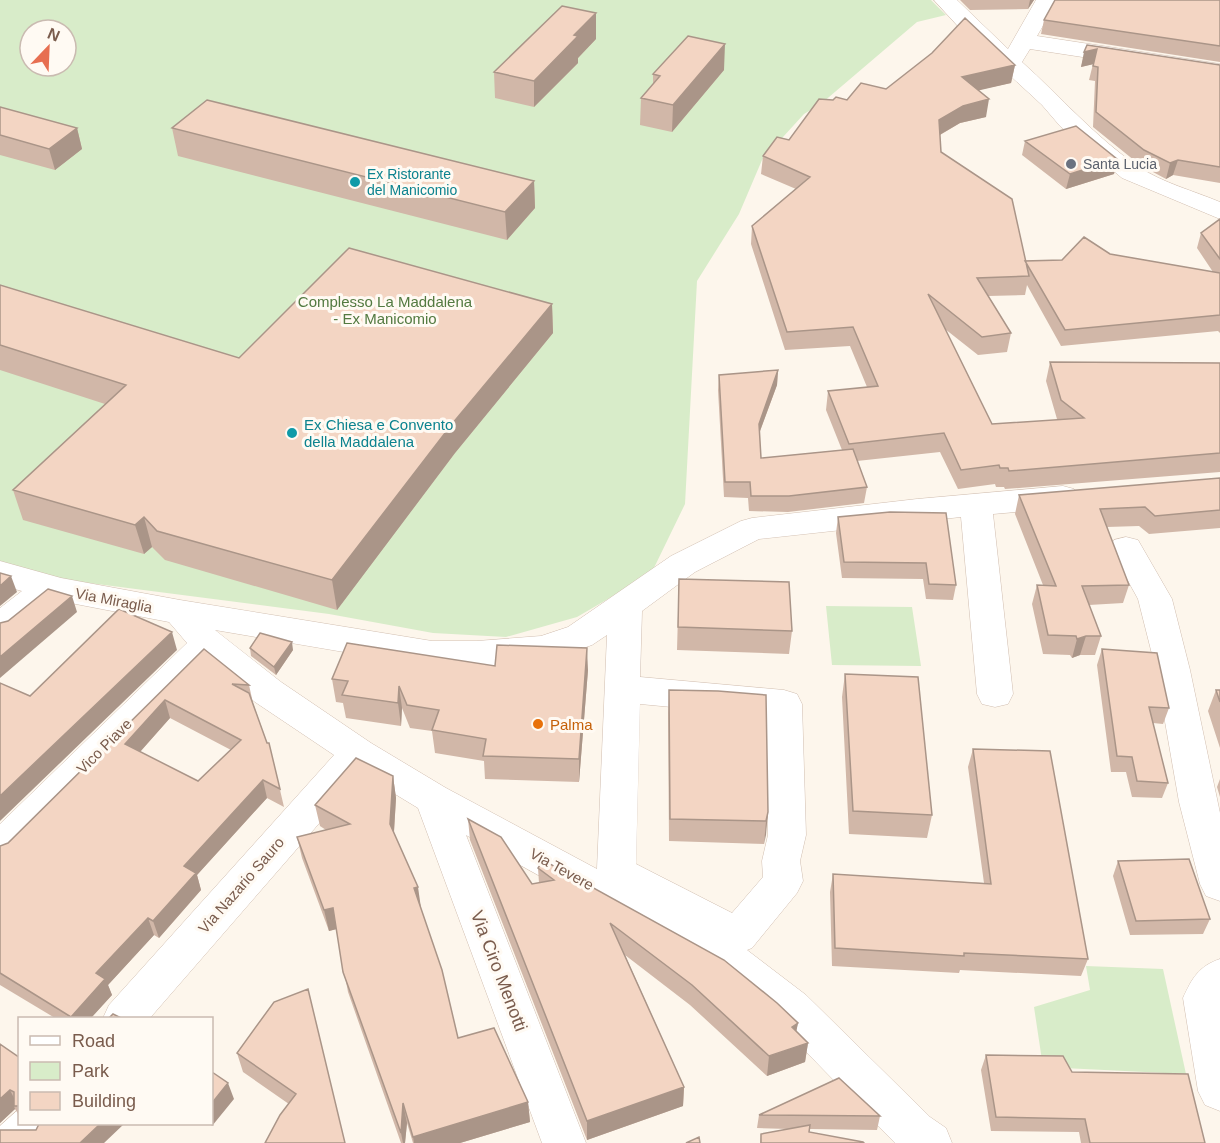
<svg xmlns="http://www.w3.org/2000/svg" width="1220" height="1143" viewBox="0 0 1220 1143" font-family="Arial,sans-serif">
<rect width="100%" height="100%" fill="#fdf6ec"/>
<!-- green -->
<path fill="#d8ecc9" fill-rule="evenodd" d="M 0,0 L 931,0 L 946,15 L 917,22 L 822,103 L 804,114 L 762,160 L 739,214 L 697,281 L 685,504 L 651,574 L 577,617 L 506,637 L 433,633 L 329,614 L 58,579 L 0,564 ZM 30,30 L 66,30 L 66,66 L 30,66 Z
M 826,606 L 912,607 L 921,666 L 832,665 Z
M 1086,966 L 1163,969 L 1186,1074 L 1043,1067 L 1034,1007 L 1090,990 Z"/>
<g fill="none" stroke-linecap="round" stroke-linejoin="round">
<defs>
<path id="street" d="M 934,0 L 957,0 L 1008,49 L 1036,0 L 1058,0 L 1037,36 L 1220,64 L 1220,78 L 1030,49 L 1022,62 C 1061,97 1096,138 1139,167 C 1163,183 1194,191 1220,202 L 1220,219 L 1122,178 L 1060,126 L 1042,105 L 966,35 Z
M 1063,486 L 1074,489 L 1079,497 L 1074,505 L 1063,508 L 993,514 L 1013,694 L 1008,704 L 995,707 L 982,704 L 977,694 L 961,517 L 759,539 L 695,572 L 642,611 L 640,677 L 784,690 L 797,694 L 802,704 L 806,835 L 800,861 L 803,881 L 797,893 L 752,948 L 747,950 L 806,995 L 930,1117 L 946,1128 L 952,1143 L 895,1143 L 776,1021 L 723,978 L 466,835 L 586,1143 L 542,1143 L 418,808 L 362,774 L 150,1018 L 103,1018 L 109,1005 L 334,755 L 255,702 L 208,664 L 14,859 L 0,864 L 0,824 L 187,643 L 169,622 L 55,600 L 12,635 L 0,638 L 0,608 L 22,591 L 0,585 L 0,561 L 61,578 L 180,600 L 432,641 L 477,641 L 541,636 L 568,627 L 671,556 L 741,521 L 752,518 L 917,499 ZM 215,630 L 432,667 L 477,667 L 542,662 L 592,645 L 607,635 L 597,869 L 446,788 L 371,743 L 281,682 ZM 640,704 L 766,716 L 768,835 L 762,861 L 763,877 L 732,913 L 636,864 Z
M 1126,537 L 1138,540 L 1172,599 L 1190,670 L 1220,813 L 1220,901 L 1206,896 L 1200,884 L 1179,802 L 1156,670 L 1138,599 L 1110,548 L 1114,540 Z
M 1220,959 L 1220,1111 L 1205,1105 L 1198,1091 L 1183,998 C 1192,978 1199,966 1220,959 Z
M 20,1108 L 20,1124 L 54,1124 L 44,1143 L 0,1143 L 0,1126 Z"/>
</defs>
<!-- street casing -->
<use href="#street" stroke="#d1beb0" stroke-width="1"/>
<!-- street -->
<use href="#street" fill="#fff" fill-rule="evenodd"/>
</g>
<!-- wall -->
<path fill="#d1b7a8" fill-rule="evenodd" d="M 960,0 L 1034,0 L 1028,9 L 970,10 Z
M 1220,0 L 1220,62 L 1041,34 L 1044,20 Z
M 596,39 L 578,58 L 578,63 L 534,107 L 495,98 L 494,72 Z
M 1087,45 L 1220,65 L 1220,183 L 1173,175 L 1166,179 L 1140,165 L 1093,127 L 1095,81 L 1089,80 L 1093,64 L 1081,67 Z
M 1015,65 L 1011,83 L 978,90 L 986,117 L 960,123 L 940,135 L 941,152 L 1025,261 L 1062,260 L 1110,254 L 1213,272 L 1197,248 L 1201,233 L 1220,219 L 1220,333 L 1218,331 L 1061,346 L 1027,285 L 1025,295 L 988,296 L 1011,333 L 1007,352 L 978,355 L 945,329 L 992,424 L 1058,420 L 1057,419 L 1046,381 L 1050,362 L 1220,363 L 1220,472 L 1005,489 L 1004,487 L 996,487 L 995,484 L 958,489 L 940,452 L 857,461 L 867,487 L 864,503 L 788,512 L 749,511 L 748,498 L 724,497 L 718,390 L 719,375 L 778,370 L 777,385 L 759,434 L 761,458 L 842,450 L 826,410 L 828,391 L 867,387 L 850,346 L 785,350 L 751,244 L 752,226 L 796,189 L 761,174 L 763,156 L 789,140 L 847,100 L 886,89 Z
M 724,70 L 672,132 L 640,125 L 641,98 L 653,84 L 653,74 Z
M 0,107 L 77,128 L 82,149 L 55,170 L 0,155 Z
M 172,128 L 534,181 L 535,208 L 507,240 L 178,156 Z
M 1025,141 L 1117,159 L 1114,174 L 1066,189 L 1022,155 Z
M 0,285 L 239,358 L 552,304 L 553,333 L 455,453 L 337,610 L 165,560 L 152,547 L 144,554 L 23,520 L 13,490 L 105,404 L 0,370 Z
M 1220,478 L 1220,528 L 1149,534 L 1139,526 L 1107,527 L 1129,585 L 1123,603 L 1089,605 L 1101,636 L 1095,655 L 1080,655 L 1072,658 L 1070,655 L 1043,654 L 1032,604 L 1037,585 L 1043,585 L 1015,514 L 1019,495 Z
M 890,512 L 956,585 L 953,600 L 926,599 L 923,579 L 842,578 L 836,533 L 838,517 Z
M 679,579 L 792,631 L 789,654 L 677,650 Z
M 250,648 L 293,650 L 276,675 L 251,656 Z
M 204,649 L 249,685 L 253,703 L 267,743 L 269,743 L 284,807 L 267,798 L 197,875 L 201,890 L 159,938 L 154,935 L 108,985 L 112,995 L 91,1018 L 55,1018 L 0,985 L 0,846 L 8,843 ZM 170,718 L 231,750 L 198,781 L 140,752 Z
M 1102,649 L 1169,708 L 1163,724 L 1153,723 L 1168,783 L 1162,798 L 1132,797 L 1126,772 L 1111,772 L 1097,665 Z
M 495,666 L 588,670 L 579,782 L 485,779 L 484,761 L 435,753 L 432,731 L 410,728 L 402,708 L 401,726 L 346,718 L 343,703 L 336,702 L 332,679 Z
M 845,674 L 932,815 L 927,838 L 849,834 L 842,697 Z
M 669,690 L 768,812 L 764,844 L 669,841 L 668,713 Z
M 1216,690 L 1220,690 L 1220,748 L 1208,711 Z
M 973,749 L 1088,959 L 1081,976 L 960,970 L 959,973 L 832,966 L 830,892 L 833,874 L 984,883 L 968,767 Z
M 393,776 L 396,798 L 394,833 L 421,908 L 458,1038 L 528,1102 L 530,1122 L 460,1143 L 413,1143 L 407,1123 L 405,1143 L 401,1143 L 348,992 L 336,929 L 329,931 L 302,858 L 297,837 L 326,830 L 320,826 L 315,805 Z
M 1220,779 L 1220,797 L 1217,787 Z
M 468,819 L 532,884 L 539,883 L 538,868 L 798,1023 L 796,1031 L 808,1043 L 805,1062 L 767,1076 L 690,1005 L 625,955 L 684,1087 L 683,1106 L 587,1140 L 470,840 Z
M 1118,861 L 1210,919 L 1203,934 L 1130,935 L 1113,876 Z
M 274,1002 L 345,1143 L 243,1072 L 237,1053 Z
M 0,1044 L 20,1058 L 20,1117 L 15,1109 L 0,1123 Z
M 986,1055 L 1072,1072 L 1205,1143 L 1081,1143 L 1079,1132 L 991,1131 L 981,1070 Z
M 759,1115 L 880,1116 L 877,1130 L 810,1129 L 809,1132 L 864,1143 L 760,1143 L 761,1134 L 789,1129 L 757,1128 Z"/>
<!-- shaded-wall -->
<path fill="#aa9588" d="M 1030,0 L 1034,0 L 1028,9 Z
M 596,13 L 596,39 L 578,58 L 578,63 L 534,107 L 534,81 L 574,35 Z
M 725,44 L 724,70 L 672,132 L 673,105 Z
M 1097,49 L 1094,64 L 1081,67 L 1084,52 Z
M 1015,65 L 1011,83 L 959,95 L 962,77 Z
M 989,99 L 986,117 L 960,123 L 936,137 L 939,120 L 963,106 Z
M 77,128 L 82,149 L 55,170 L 49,149 Z
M 1117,159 L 1114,174 L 1066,189 L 1070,174 Z
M 1178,160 L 1173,175 L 1166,179 L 1170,163 Z
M 534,181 L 535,208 L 507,240 L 505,212 Z
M 552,304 L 553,333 L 455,453 L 337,610 L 332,580 L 452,424 Z
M 778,370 L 777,385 L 757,439 L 759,424 Z
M 144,517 L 152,547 L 144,554 L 135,525 Z
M 11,576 L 17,592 L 0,606 L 0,586 Z
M 72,596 L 77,612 L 0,678 L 0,657 Z
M 172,632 L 177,650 L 0,821 L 0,796 Z
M 1086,636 L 1080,655 L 1072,658 L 1077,639 Z
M 292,642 L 293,650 L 276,675 L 274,667 Z
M 587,648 L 588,670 L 579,782 L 579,759 Z
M 399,686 L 402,708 L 401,726 L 398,703 Z
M 165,700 L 170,718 L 131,762 L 125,744 Z
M 393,776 L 396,798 L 393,846 L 390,824 Z
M 263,780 L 267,798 L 197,875 L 201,890 L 159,938 L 153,921 L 184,866 Z
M 768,812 L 766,835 L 764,844 L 766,821 Z
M 418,887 L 421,908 L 414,888 Z
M 333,908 L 337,929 L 329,931 L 324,910 Z
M 148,918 L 154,935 L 108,985 L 112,995 L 91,1018 L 72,1018 L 71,1017 L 96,973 Z
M 798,1023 L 794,1043 L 792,1027 Z
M 808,1043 L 805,1062 L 767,1076 L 769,1056 Z
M 228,1083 L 234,1099 L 212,1126 L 211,1124 L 212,1103 Z
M 684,1087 L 683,1106 L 587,1140 L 587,1121 Z
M 10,1090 L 18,1106 L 14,1106 L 15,1109 L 0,1123 L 0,1099 Z
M 528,1102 L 530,1122 L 460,1143 L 414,1143 L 413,1137 Z
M 403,1103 L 407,1123 L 405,1143 L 403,1143 L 401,1133 Z
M 100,1124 L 124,1124 L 104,1143 L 80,1143 Z"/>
<!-- building -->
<path fill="#f3d5c3" stroke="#aa9588" stroke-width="1.5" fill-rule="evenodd" d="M 1055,0 L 1220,0 L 1220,46 L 1044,20 Z
M 562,6 L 596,13 L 574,35 L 578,36 L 534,81 L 494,72 Z
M 965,18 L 1015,65 L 962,77 L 989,99 L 963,106 L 939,120 L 941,152 L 1012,199 L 1029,276 L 977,278 L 1011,333 L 982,337 L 928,294 L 992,424 L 1084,418 L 1061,400 L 1050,362 L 1220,363 L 1220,453 L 1009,471 L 1008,468 L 1000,468 L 999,465 L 961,470 L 944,433 L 849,444 L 828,391 L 878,386 L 853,327 L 787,332 L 752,226 L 810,177 L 763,156 L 777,137 L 789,140 L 819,99 L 833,100 L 836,97 L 847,100 L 861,83 L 886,89 L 932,53 Z
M 688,36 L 725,44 L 673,105 L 641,98 L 660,76 L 653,74 Z
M 1087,45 L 1220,65 L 1220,167 L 1178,160 L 1170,163 L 1144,150 L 1096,112 L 1098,67 L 1093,66 L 1097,49 L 1084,52 Z
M 207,100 L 534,181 L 505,212 L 172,128 Z
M 0,107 L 77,128 L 49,149 L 0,135 Z
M 1076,126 L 1117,159 L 1070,174 L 1025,141 Z
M 1220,219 L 1220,259 L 1201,233 Z
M 1084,237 L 1110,254 L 1220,273 L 1220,315 L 1065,330 L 1025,261 L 1062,260 Z
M 349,248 L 552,304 L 452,424 L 332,580 L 157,531 L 144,517 L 135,525 L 13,490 L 126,385 L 0,345 L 0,285 L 239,358 Z
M 778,370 L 759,424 L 761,458 L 853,449 L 867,487 L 789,496 L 751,496 L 750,482 L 725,482 L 719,375 Z
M 1220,478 L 1220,510 L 1155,516 L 1145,507 L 1100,509 L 1129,585 L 1082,586 L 1101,636 L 1086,636 L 1077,639 L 1076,636 L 1048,635 L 1037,585 L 1056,586 L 1019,495 Z
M 890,512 L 946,513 L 956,585 L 929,584 L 926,563 L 844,562 L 838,517 Z
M 0,573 L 11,576 L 0,586 Z
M 679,579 L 789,582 L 792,631 L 678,627 Z
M 48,589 L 72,596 L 0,657 L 0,623 L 8,621 Z
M 119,609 L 172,632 L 0,796 L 0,683 L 30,696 Z
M 260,633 L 292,642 L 274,667 L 250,648 Z
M 347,643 L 495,666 L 497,645 L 587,648 L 579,759 L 483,756 L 486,739 L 432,730 L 439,710 L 407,705 L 399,686 L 398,703 L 342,695 L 348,681 L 332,679 Z
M 204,649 L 249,685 L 232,684 L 249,693 L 267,743 L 269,743 L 280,789 L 263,780 L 184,866 L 196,873 L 153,921 L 148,918 L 96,973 L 105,979 L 71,1017 L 0,973 L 0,846 L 8,843 ZM 165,700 L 241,740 L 198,781 L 125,744 Z
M 1102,649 L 1157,653 L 1169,708 L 1149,707 L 1168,783 L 1137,781 L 1132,757 L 1117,756 Z
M 845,674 L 918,677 L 932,815 L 853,811 Z
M 669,690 L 718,691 L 766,695 L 768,812 L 766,821 L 670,819 Z
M 1216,690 L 1220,690 L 1220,702 Z
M 973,749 L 1050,751 L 1088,959 L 964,953 L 964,956 L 835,948 L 833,874 L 991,884 Z
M 356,758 L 393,776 L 390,824 L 418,887 L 414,888 L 442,970 L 458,1038 L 494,1028 L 528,1102 L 413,1137 L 403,1103 L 401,1133 L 343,972 L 333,908 L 324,910 L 297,837 L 350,824 L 315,805 Z
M 468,819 L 501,837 L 532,884 L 554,880 L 538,868 L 543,860 L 724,960 L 777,1003 L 798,1023 L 792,1027 L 808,1043 L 769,1056 L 692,985 L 610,923 L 684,1087 L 587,1121 Z
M 1189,859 L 1210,919 L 1136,921 L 1118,861 Z
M 308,989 L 345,1143 L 265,1143 L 280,1115 L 296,1094 L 237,1053 L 274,1002 Z
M 113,1014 L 121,1018 L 109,1018 Z
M 0,1044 L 20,1058 L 20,1106 L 14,1106 L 14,1092 L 10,1090 L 0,1099 Z
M 986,1055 L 1063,1056 L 1072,1072 L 1188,1074 L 1205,1143 L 1090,1143 L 1085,1119 L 996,1117 Z
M 212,1072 L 228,1083 L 212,1103 Z
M 839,1078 L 880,1116 L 759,1115 Z
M 39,1124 L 100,1124 L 80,1143 L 0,1143 L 0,1130 L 36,1130 Z
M 810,1125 L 809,1132 L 863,1142 L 864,1143 L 761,1143 L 761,1134 Z
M 699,1137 L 700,1143 L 686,1143 Z"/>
<!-- markers -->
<circle fill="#6b7280" stroke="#fffaf3" stroke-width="2" cx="1071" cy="164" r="6"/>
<g fill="#0f9aa8" stroke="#fffaf3" stroke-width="2">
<circle cx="355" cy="182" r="6"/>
<circle cx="292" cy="433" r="6"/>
</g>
<circle fill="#e8710a" stroke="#fffaf3" stroke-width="2" cx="538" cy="724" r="6"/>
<g text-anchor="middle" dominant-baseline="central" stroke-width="6" stroke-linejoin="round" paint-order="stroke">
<!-- far-worship labels -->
<g font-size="14" fill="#5b616d" stroke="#fffaf3" text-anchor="start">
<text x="1083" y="164">Santa Lucia</text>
</g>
<!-- far-culture labels -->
<g font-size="14" fill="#0d838f" stroke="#fffaf3" text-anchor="start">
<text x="367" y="174">Ex Ristorante<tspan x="367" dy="16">del Manicomio</tspan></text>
</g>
<!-- park labels -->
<g font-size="15" fill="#537a41" stroke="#fffaf3">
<text x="385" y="301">Complesso La Maddalena<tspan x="385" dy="17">- Ex Manicomio</tspan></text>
</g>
<!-- culture labels -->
<g font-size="15" fill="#0d838f" stroke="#fffaf3" text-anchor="start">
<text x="304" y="424">Ex Chiesa e Convento<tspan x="304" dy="17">della Maddalena</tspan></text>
</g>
<!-- street labels -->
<g font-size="15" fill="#7a5c4d" stroke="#fffaf3">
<text transform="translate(114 600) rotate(11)">Via Miraglia</text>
<text transform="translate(104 746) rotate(-45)">Vico Piave</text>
<text transform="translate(562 869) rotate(29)">Via Tevere</text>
<text transform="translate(241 885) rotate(-49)">Via Nazario Sauro</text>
</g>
<!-- food labels -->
<g font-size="15" fill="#c56008" stroke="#fffaf3" text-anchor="start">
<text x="550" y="724">Palma</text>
</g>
<!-- near-street labels -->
<g font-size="18" fill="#7a5c4d" stroke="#fffaf3">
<text transform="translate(499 971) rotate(69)">Via Ciro Menotti</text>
</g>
</g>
<!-- legend -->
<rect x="18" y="1017" width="195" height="108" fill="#fffaf3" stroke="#cabbb1" stroke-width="1.5"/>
<rect x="30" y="1036" width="30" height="9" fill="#ffffff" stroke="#cabbb1" stroke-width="1.5"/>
<text x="72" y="1047" font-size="18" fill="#7a5c4d">Road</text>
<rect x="30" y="1062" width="30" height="18" fill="#d8ecc9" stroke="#cabbb1" stroke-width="1.5"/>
<text x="72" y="1077" font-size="18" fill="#7a5c4d">Park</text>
<rect x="30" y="1092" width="30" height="18" fill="#f3d5c3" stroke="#cabbb1" stroke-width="1.5"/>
<text x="72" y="1107" font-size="18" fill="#7a5c4d">Building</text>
<!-- north arrow -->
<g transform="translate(48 48) rotate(23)"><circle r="28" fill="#fffaf3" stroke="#cabbb1" stroke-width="1.5"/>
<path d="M0-4.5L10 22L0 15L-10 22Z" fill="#e76f51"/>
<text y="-9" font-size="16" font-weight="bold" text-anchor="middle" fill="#7a5c4d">N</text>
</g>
</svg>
